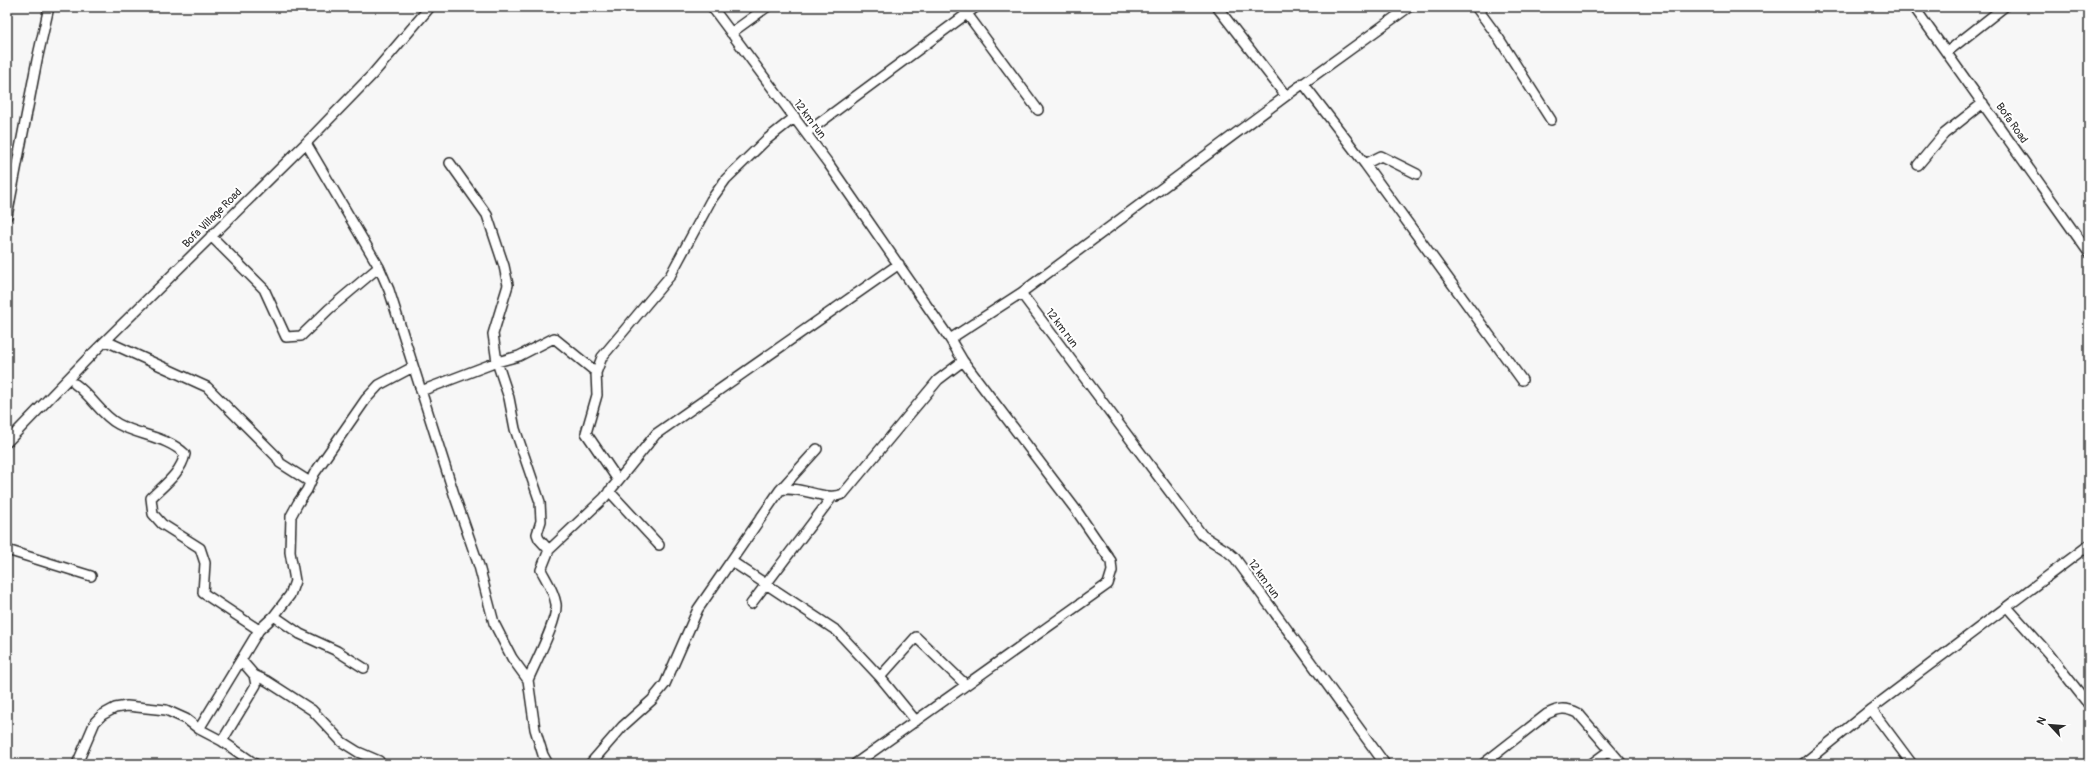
<svg xmlns="http://www.w3.org/2000/svg" width="2096" height="771" viewBox="0 0 2096 771" font-family="Pangolin,sans-serif">
<rect width="100%" height="100%" fill="#f7f7f7"/>
<filter id="ink" filterUnits="userSpaceOnUse"><feTurbulence type="fractalNoise" baseFrequency=".025" numOctaves="2"/><feDisplacementMap in="SourceGraphic" scale="8" xChannelSelector="R" yChannelSelector="G"/><feConvolveMatrix kernelMatrix="1 2 1 2 8 2 1 2 1" color-interpolation-filters="sRGB"/></filter>
<g filter="url(#ink)">
<g fill="none" stroke-linecap="round" stroke-linejoin="round">
<defs>
<path id="street" d="M 712,7 L 828,163 L 950,339 L 1021,293 L 1202,535 L 1227,551 L 1235,558 L 1385,764
M 962,7 L 1038,110
M 1217,7 L 1286,96
M 1476,7 L 1498,37 L 1551,120
M 1914,7 L 2089,253
M 731,33 L 767,7
M 1947,52 L 2004,7
M 1303,83 L 1365,164 L 1381,156 L 1417,174
M 806,133 L 976,7
M 306,143 L 379,267 L 389,290 L 454,494 L 479,566 L 494,623 L 512,658 L 528,680 L 535,729 L 543,755 L 548,764
M 450,163 L 487,215 L 504,266 L 508,285 L 493,334 L 497,362 L 509,398 L 515,429 L 540,502 L 541,521 L 537,534 L 539,539 L 549,550
M 1365,164 L 1522,380
M 1918,165 L 1944,134 L 1983,103
M 7,216 L 37,60 L 49,7
M 211,236 L 264,289 L 286,337 L 301,336 L 329,309 L 379,267
M 1021,293 L 1286,96 L 1409,7
M 106,341 L 207,387 L 277,457 L 280,463 L 310,482
M 75,384 C 91,395 101,415 118,424 C 140,436 166,436 185,454 C 181,473 164,485 151,498 L 153,514 L 162,524 L 200,548 L 205,563 L 203,593 L 259,630
M 421,391 L 497,362 L 519,356 L 554,338 L 596,372
M 7,442 L 92,354 L 306,143 L 372,75 L 430,7
M 618,480 L 586,433 L 597,395 L 596,373 L 602,357 L 670,276 L 711,200 L 726,179 L 766,140 L 795,117
M 780,490 L 817,449
M 609,491 L 659,545
M 7,550 L 91,576
M 731,561 L 837,631 L 880,677 L 916,721
M 751,604 L 832,497
M 2007,607 L 2048,653 L 2089,705
M 274,616 L 290,595 L 295,581 L 290,552 L 291,516 L 298,503 L 307,490 L 314,474 L 366,399 L 379,385 L 413,367
M 254,675 L 267,681 L 312,710 L 342,742 L 358,752 L 379,761
M 880,677 L 916,637 L 966,685
M 528,680 C 535,663 558,620 556,604 C 554,591 547,581 541,570 L 549,550 L 604,498 L 656,434 L 899,264
M 1871,709 L 1912,764
M 199,729 L 259,630 L 274,616 L 300,634 L 337,651 L 364,668
M 222,741 L 256,685 L 254,675 L 241,660
M 77,764 L 95,722 L 102,715 L 115,708 L 127,706 L 166,710 L 186,719 L 199,729 L 222,741 L 255,764
M 590,764 L 623,726 L 652,700 L 665,684 L 698,609 L 780,490 C 801,485 825,502 843,494 L 938,380 L 963,361
M 855,764 L 1108,584 L 1112,571 L 1111,561 L 1076,510 L 963,361 L 950,339
M 1483,764 L 1547,714 C 1559,708 1566,707 1578,713 L 1622,764
M 1591,764 L 1610,750
M 1803,764 L 1871,709 L 2089,545"/>
</defs>
<!-- street casing -->
<use href="#street" stroke="#2b2b2b" stroke-width="12"/>
<!-- street -->
<use href="#street" stroke="#fff" stroke-width="9"/>
</g>
</g>
<g text-anchor="middle" dominant-baseline="central" stroke-width="4" stroke-linejoin="round" paint-order="stroke">
<!-- street labels -->
<g font-size="11" fill="#2b2b2b" stroke="#fff">
<text transform="translate(810 119) rotate(53)">12 km run</text>
<text transform="translate(2012 123) rotate(55)">Bofa Road</text>
<text transform="translate(212 218) rotate(-45)">Bofa Village Road</text>
<text transform="translate(1062 328) rotate(53)">12 km run</text>
<text transform="translate(1264 579) rotate(54)">12 km run</text>
</g>
</g>
<!-- margin -->
<rect width="2096" height="771" fill="none" stroke="#fff" stroke-width="24"/>
<rect x="12" y="12" width="2072" height="747" fill="none" stroke="#2b2b2b" stroke-width="1.5" filter="url(#ink)"/>
<!-- north arrow -->
<g transform="translate(2050 725) rotate(296)" stroke="#ffffff" stroke-width="3" paint-order="stroke">
<path d="M0-3L7 15L0 10L-7 15Z" fill="#2b2b2b"/>
<text y="-6" font-size="11" font-weight="bold" text-anchor="middle" fill="#2b2b2b">N</text>
</g>
</svg>
